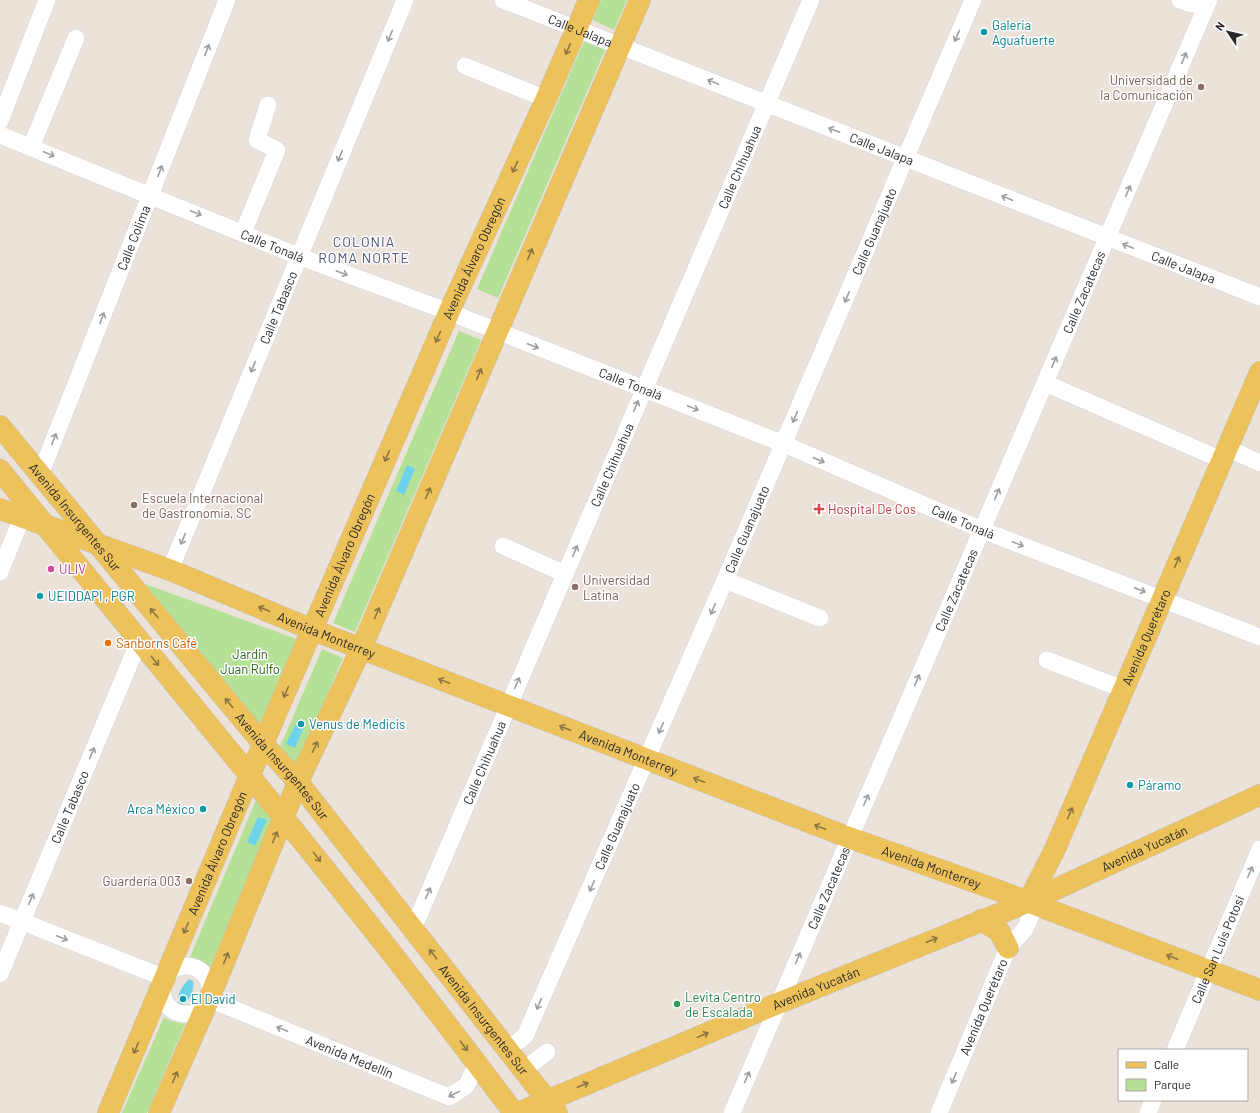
<svg xmlns="http://www.w3.org/2000/svg" width="1260" height="1113" viewBox="0 0 1260 1113" font-family="Barlow,sans-serif">
<rect width="100%" height="100%" fill="#ebe2da"/>
<!-- green -->
<path fill="#b5e196" d="M 601,0 L 627,0 L 614,30 L 593,20 Z
M 584,41 L 605,50 L 498,298 L 477,289 Z
M 459,331 L 481,340 L 355,632 L 333,623 Z
M 137,581 L 302,641 L 264,722 L 258,725 Z
M 322,649 L 343,658 L 296,767 L 279,749 Z
M 257,798 L 274,818 L 210,967 L 202,961 L 190,957 Z
M 164,1017 L 171,1021 L 185,1024 L 147,1113 L 122,1113 Z"/>
<!-- water -->
<path fill="#6dd3ed" d="M 407,465 L 415,469 L 404,495 L 396,491 Z
M 298,719 L 306,722 L 295,748 L 286,744 Z
M 258,817 L 267,820 L 255,846 L 247,842 Z
M 189,979 L 193,981 C 195,990 189,1004 180,1006 C 174,997 183,985 189,979 Z"/>
<g fill="none" stroke-linecap="round" stroke-linejoin="round">
<defs>
<g id="minor">
<path id="s1" d="M 503,0 L 1260,297"/>
<path d="M 1180,0 C 1190,4 1198,8 1208,0"/>
<path d="M 465,66 L 546,99"/>
<path d="M 0,121 L 47,0"/>
<path id="s2" d="M 0,135 L 298,256 L 449,312 L 784,444 L 982,530 L 1260,637"/>
<path d="M 31,147 L 76,38"/>
<path d="M 243,233 L 277,150 L 257,140 L 268,105"/>
<path d="M 1045,383 L 1222,460"/>
<path d="M 1227,448 L 1260,463"/>
<path id="s3" d="M 40,475 L 227,0"/>
<path d="M 503,546 L 565,574"/>
<path id="s4" d="M 170,570 L 405,0"/>
<path d="M 0,572 L 22,517"/>
<path d="M 725,580 L 820,618"/>
<path d="M 1047,660 L 1123,689"/>
<path d="M 0,913 L 165,978"/>
<path id="s5" d="M 413,929 L 811,0"/>
<circle cx="186" cy="990" r="24"/>
<path id="s6" d="M 0,974 L 139,641"/>
<path id="s7" d="M 209,999 L 449,1097 L 466,1086 L 477,1065"/>
<path id="s8" d="M 507,1050 L 525,1036 L 725,580 L 973,0"/>
<path id="s9" d="M 1175,1050 L 1260,849"/>
<path d="M 524,1070 L 547,1052"/>
<path id="s10" d="M 732,1113 L 1209,0"/>
<path id="s11" d="M 939,1113 L 1008,948 L 1025,929 L 1036,904"/>
<path d="M 1148,1113 L 1153,1100"/>
</g>
<g id="major">
<path id="s12" d="M 0,426 L 263,744 L 298,782 L 557,1113"/>
<path d="M 0,470 C 173,683 350,893 514,1113"/>
<path id="s13" d="M 0,509 L 170,570 L 313,630 L 850,838 L 997,890 L 1260,990"/>
<path id="s14" d="M 1028,902 L 1055,849 L 1260,372"/>
<path d="M 981,920 L 999,931 L 1008,948"/>
<path id="s15" d="M 108,1113 L 263,744 L 449,312 L 546,99 L 589,0"/>
<path d="M 159,1113 L 209,999 L 298,782 L 361,649 L 640,0"/>
<path id="s16" d="M 518,1113 L 779,1003 L 1028,902 L 1260,795"/>
</g>
</defs>
<!-- minor casing -->
<use href="#minor" stroke="#cfd4e1" stroke-width="18"/>
<!-- major casing -->
<use href="#major" stroke="#c3c3c3" stroke-width="22"/>
<!-- minor -->
<use href="#minor" stroke="#fff" stroke-width="17"/>
<!-- major -->
<use href="#major" stroke="#eec25b" stroke-width="21"/>
</g>
<!-- one-way arrows -->
<defs><path id="oneway-shaft" d="M-6 0H5M1.5-3L5.5 0L1.5 3" fill="none" stroke-width="1.6" stroke-linecap="round" stroke-linejoin="round"/></defs>
<g stroke="#9e9e9e">
<use href="#oneway-shaft" transform="translate(390 36) rotate(113)"/>
<use href="#oneway-shaft" transform="translate(957 36) rotate(113)"/>
<use href="#oneway-shaft" transform="translate(207 50) rotate(-69)"/>
<use href="#oneway-shaft" transform="translate(1184 58) rotate(-67)"/>
<use href="#oneway-shaft" transform="translate(713 82) rotate(-158)"/>
<use href="#oneway-shaft" transform="translate(834 130) rotate(-159)"/>
<use href="#oneway-shaft" transform="translate(49 154) rotate(22)"/>
<use href="#oneway-shaft" transform="translate(340 156) rotate(113)"/>
<use href="#oneway-shaft" transform="translate(160 171) rotate(-69)"/>
<use href="#oneway-shaft" transform="translate(1128 191) rotate(-67)"/>
<use href="#oneway-shaft" transform="translate(1007 198) rotate(-158)"/>
<use href="#oneway-shaft" transform="translate(196 213) rotate(22)"/>
<use href="#oneway-shaft" transform="translate(1128 246) rotate(-159)"/>
<use href="#oneway-shaft" transform="translate(342 273) rotate(20)"/>
<use href="#oneway-shaft" transform="translate(847 297) rotate(113)"/>
<use href="#oneway-shaft" transform="translate(102 318) rotate(-69)"/>
<use href="#oneway-shaft" transform="translate(533 346) rotate(21)"/>
<use href="#oneway-shaft" transform="translate(1054 362) rotate(-67)"/>
<use href="#oneway-shaft" transform="translate(253 367) rotate(112)"/>
<use href="#oneway-shaft" transform="translate(636 406) rotate(-67)"/>
<use href="#oneway-shaft" transform="translate(693 408) rotate(22)"/>
<use href="#oneway-shaft" transform="translate(795 417) rotate(113)"/>
<use href="#oneway-shaft" transform="translate(54 439) rotate(-69)"/>
<use href="#oneway-shaft" transform="translate(819 460) rotate(23)"/>
<use href="#oneway-shaft" transform="translate(997 494) rotate(-67)"/>
<use href="#oneway-shaft" transform="translate(183 539) rotate(112)"/>
<use href="#oneway-shaft" transform="translate(1018 544) rotate(21)"/>
<use href="#oneway-shaft" transform="translate(575 551) rotate(-67)"/>
<use href="#oneway-shaft" transform="translate(1140 590) rotate(21)"/>
<use href="#oneway-shaft" transform="translate(713 609) rotate(113)"/>
<use href="#oneway-shaft" transform="translate(917 680) rotate(-67)"/>
<use href="#oneway-shaft" transform="translate(517 683) rotate(-66)"/>
<use href="#oneway-shaft" transform="translate(661 728) rotate(113)"/>
<use href="#oneway-shaft" transform="translate(92 753) rotate(-67)"/>
<use href="#oneway-shaft" transform="translate(866 800) rotate(-67)"/>
<use href="#oneway-shaft" transform="translate(1250 872) rotate(-67)"/>
<use href="#oneway-shaft" transform="translate(592 886) rotate(114)"/>
<use href="#oneway-shaft" transform="translate(428 893) rotate(-67)"/>
<use href="#oneway-shaft" transform="translate(31 899) rotate(-67)"/>
<use href="#oneway-shaft" transform="translate(62 938) rotate(21)"/>
<use href="#oneway-shaft" transform="translate(798 958) rotate(-67)"/>
<use href="#oneway-shaft" transform="translate(539 1004) rotate(114)"/>
<use href="#oneway-shaft" transform="translate(282 1029) rotate(-158)"/>
<use href="#oneway-shaft" transform="translate(747 1077) rotate(-67)"/>
<use href="#oneway-shaft" transform="translate(954 1078) rotate(113)"/>
<use href="#oneway-shaft" transform="translate(454 1094) rotate(154)"/>
</g>
<g stroke="#8b7542">
<use href="#oneway-shaft" transform="translate(568 49) rotate(113)"/>
<use href="#oneway-shaft" transform="translate(515 167) rotate(115)"/>
<use href="#oneway-shaft" transform="translate(530 254) rotate(-67)"/>
<use href="#oneway-shaft" transform="translate(438 337) rotate(113)"/>
<use href="#oneway-shaft" transform="translate(479 374) rotate(-67)"/>
<use href="#oneway-shaft" transform="translate(387 456) rotate(113)"/>
<use href="#oneway-shaft" transform="translate(428 493) rotate(-67)"/>
<use href="#oneway-shaft" transform="translate(1177 562) rotate(-67)"/>
<use href="#oneway-shaft" transform="translate(264 609) rotate(-157)"/>
<use href="#oneway-shaft" transform="translate(154 613) rotate(-130)"/>
<use href="#oneway-shaft" transform="translate(377 613) rotate(-67)"/>
<use href="#oneway-shaft" transform="translate(155 661) rotate(51)"/>
<use href="#oneway-shaft" transform="translate(444 681) rotate(-159)"/>
<use href="#oneway-shaft" transform="translate(286 692) rotate(114)"/>
<use href="#oneway-shaft" transform="translate(229 703) rotate(-130)"/>
<use href="#oneway-shaft" transform="translate(565 728) rotate(-159)"/>
<use href="#oneway-shaft" transform="translate(315 747) rotate(-64)"/>
<use href="#oneway-shaft" transform="translate(699 780) rotate(-159)"/>
<use href="#oneway-shaft" transform="translate(1070 813) rotate(-67)"/>
<use href="#oneway-shaft" transform="translate(820 827) rotate(-159)"/>
<use href="#oneway-shaft" transform="translate(275 837) rotate(-68)"/>
<use href="#oneway-shaft" transform="translate(317 857) rotate(52)"/>
<use href="#oneway-shaft" transform="translate(186 928) rotate(113)"/>
<use href="#oneway-shaft" transform="translate(932 940) rotate(-22)"/>
<use href="#oneway-shaft" transform="translate(433 954) rotate(-128)"/>
<use href="#oneway-shaft" transform="translate(1172 957) rotate(-159)"/>
<use href="#oneway-shaft" transform="translate(226 958) rotate(-68)"/>
<use href="#oneway-shaft" transform="translate(703 1035) rotate(-23)"/>
<use href="#oneway-shaft" transform="translate(464 1046) rotate(53)"/>
<use href="#oneway-shaft" transform="translate(136 1048) rotate(113)"/>
<use href="#oneway-shaft" transform="translate(175 1077) rotate(-67)"/>
<use href="#oneway-shaft" transform="translate(583 1085) rotate(-23)"/>
</g>
<!-- markers -->
<g fill="#0f9aa8" stroke="#fff" stroke-width="1.5">
<circle cx="984" cy="32" r="4"/>
<circle cx="40" cy="596" r="4"/>
<circle cx="301" cy="724" r="4"/>
<circle cx="1130" cy="785" r="4"/>
<circle cx="203" cy="809" r="4"/>
<circle cx="183" cy="999" r="4"/>
</g>
<g fill="#8d6e63" stroke="#fff" stroke-width="1.5">
<circle cx="1201" cy="87" r="4"/>
<circle cx="134" cy="505" r="4"/>
<circle cx="575" cy="587" r="4"/>
<circle cx="189" cy="881" r="4"/>
</g>
<path fill="#e0444e" stroke="#fff" stroke-width="1.5" d="M817 503h4v4h4v4h-4v4h-4v-4h-4v-4h4z"/>
<circle fill="#d1479c" stroke="#fff" stroke-width="1.5" cx="51" cy="569" r="4"/>
<circle fill="#e8710a" stroke="#fff" stroke-width="1.5" cx="108" cy="643" r="4"/>
<circle fill="#2e9e5b" stroke="#fff" stroke-width="1.5" cx="677" cy="1004" r="4"/>
<g text-anchor="middle" dominant-baseline="central" stroke-width="3" stroke-linejoin="round" paint-order="stroke">
<!-- culture labels -->
<g font-size="13" fill="#0d838f" stroke="#fff" text-anchor="start">
<text x="992" y="25">Galeria<tspan x="992" dy="15">Aguafuerte</tspan></text>
<text x="48" y="596">UEIDDAPI , PGR</text>
<text x="309" y="724">Venus de Medicis</text>
<text x="1138" y="785">Páramo</text>
<text x="195" y="809" text-anchor="end">Arca México</text>
<text x="191" y="999">El David</text>
</g>
<!-- street labels -->
<g font-size="13" fill="#282828" stroke="#fff">
<text stroke="none"><textPath href="#s1" startOffset="83">Calle Jalapa</textPath></text>
<text stroke="none"><textPath href="#s1" startOffset="407">Calle Jalapa</textPath></text>
<text stroke="none"><textPath href="#s5" startOffset="829">Calle Chihuahua</textPath></text>
<text stroke="none"><textPath href="#s8" startOffset="900">Calle Guanajuato</textPath></text>
<text stroke="none"><textPath href="#s3" startOffset="255">Calle Colima</textPath></text>
<text stroke="none"><textPath href="#s2" startOffset="294">Calle Tonalá</textPath></text>
<text stroke="none"><textPath href="#s15" startOffset="930">Avenida Álvaro Obregón</textPath></text>
<text stroke="none"><textPath href="#s1" startOffset="731">Calle Jalapa</textPath></text>
<text stroke="none"><textPath href="#s10" startOffset="893">Calle Zacatecas</textPath></text>
<text stroke="none"><textPath href="#s4" startOffset="284">Calle Tabasco</textPath></text>
<text stroke="none"><textPath href="#s2" startOffset="678">Calle Tonalá</textPath></text>
<text stroke="none"><textPath href="#s5" startOffset="505">Calle Chihuahua</textPath></text>
<text stroke="none"><textPath href="#s12" startOffset="118">Avenida Insurgentes Sur</textPath></text>
<text stroke="none"><textPath href="#s2" startOffset="1038">Calle Tonalá</textPath></text>
<text stroke="none"><textPath href="#s8" startOffset="576">Calle Guanajuato</textPath></text>
<text stroke="none"><textPath href="#s15" startOffset="606">Avenida Álvaro Obregón</textPath></text>
<text stroke="none"><textPath href="#s10" startOffset="569">Calle Zacatecas</textPath></text>
<text stroke="none"><textPath href="#s13" startOffset="350">Avenida Monterrey</textPath></text>
<text stroke="none"><textPath href="#s14" startOffset="290">Avenida Querétaro</textPath></text>
<text stroke="none"><textPath href="#s13" startOffset="674">Avenida Monterrey</textPath></text>
<text stroke="none"><textPath href="#s5" startOffset="181">Calle Chihuahua</textPath></text>
<text stroke="none"><textPath href="#s12" startOffset="442">Avenida Insurgentes Sur</textPath></text>
<text stroke="none"><textPath href="#s6" startOffset="181">Calle Tabasco</textPath></text>
<text stroke="none"><textPath href="#s8" startOffset="252">Calle Guanajuato</textPath></text>
<text stroke="none"><textPath href="#s16" startOffset="680">Avenida Yucatán</textPath></text>
<text stroke="none"><textPath href="#s15" startOffset="282">Avenida Álvaro Obregón</textPath></text>
<text stroke="none"><textPath href="#s13" startOffset="998">Avenida Monterrey</textPath></text>
<text stroke="none"><textPath href="#s10" startOffset="245">Calle Zacatecas</textPath></text>
<text stroke="none"><textPath href="#s9" startOffset="109">Calle San Luis Potosí</textPath></text>
<text stroke="none"><textPath href="#s16" startOffset="323">Avenida Yucatán</textPath></text>
<text stroke="none"><textPath href="#s11" startOffset="115">Avenida Querétaro</textPath></text>
<text stroke="none"><textPath href="#s12" startOffset="766">Avenida Insurgentes Sur</textPath></text>
<text stroke="none"><textPath href="#s7" startOffset="152">Avenida Medellín</textPath></text>
</g>
<!-- education labels -->
<g font-size="13" fill="#785e54" stroke="#fff" text-anchor="end">
<text x="1193" y="80">Universidad de<tspan x="1193" dy="15">la Comunicación</tspan></text>
<text x="142" y="498" text-anchor="start">Escuela Internacional<tspan x="142" dy="15">de Gastronomía, SC</tspan></text>
<text x="583" y="580" text-anchor="start">Universidad<tspan x="583" dy="15">Latina</tspan></text>
<text x="181" y="881">Guardería 003</text>
</g>
<!-- health labels -->
<g font-size="13" fill="#be3a42" stroke="#fff" text-anchor="start">
<text x="828" y="509">Hospital De Cos</text>
</g>
<!-- hotel labels -->
<g font-size="13" fill="#b23c85" stroke="#fff" text-anchor="start">
<text x="59" y="569">ULIV</text>
</g>
<!-- food labels -->
<g font-size="13" fill="#c56008" stroke="#fff" text-anchor="start">
<text x="116" y="643">Sanborns Café</text>
</g>
<!-- park labels -->
<g font-size="13" fill="#2e631a" stroke="#fff">
<text x="250" y="654">Jardín<tspan x="250" dy="15">Juan Rulfo</tspan></text>
</g>
<!-- leisure labels -->
<g font-size="13" fill="#27864d" stroke="#fff" text-anchor="start">
<text x="685" y="997">Levita Centro<tspan x="685" dy="15">de Escalada</tspan></text>
</g>
<!-- neighbourhood labels -->
<g font-size="14" letter-spacing="1" fill="#495578" stroke="#fff">
<text x="364" y="241">COLONIA<tspan x="364" dy="16">ROMA NORTE</tspan></text>
</g>
</g>
<!-- legend -->
<rect x="1118" y="1049" width="130" height="52" fill="#ffffff" stroke="#a9a9a9"/>
<rect x="1126" y="1062" width="20" height="6" fill="#eec25b" stroke="#a9a9a9"/>
<text x="1154" y="1069" font-size="12" fill="#282828">Calle</text>
<rect x="1126" y="1079" width="20" height="12" fill="#b5e196" stroke="#a9a9a9"/>
<text x="1154" y="1089" font-size="12" fill="#282828">Parque</text>
<!-- north arrow -->
<g transform="translate(1228 32) rotate(305)" stroke="#ffffff" stroke-width="3" paint-order="stroke">
<path d="M0-3L7 15L0 10L-7 15Z" fill="#282828"/>
<text y="-6" font-size="11" font-weight="bold" text-anchor="middle" fill="#282828">N</text>
</g>
</svg>
